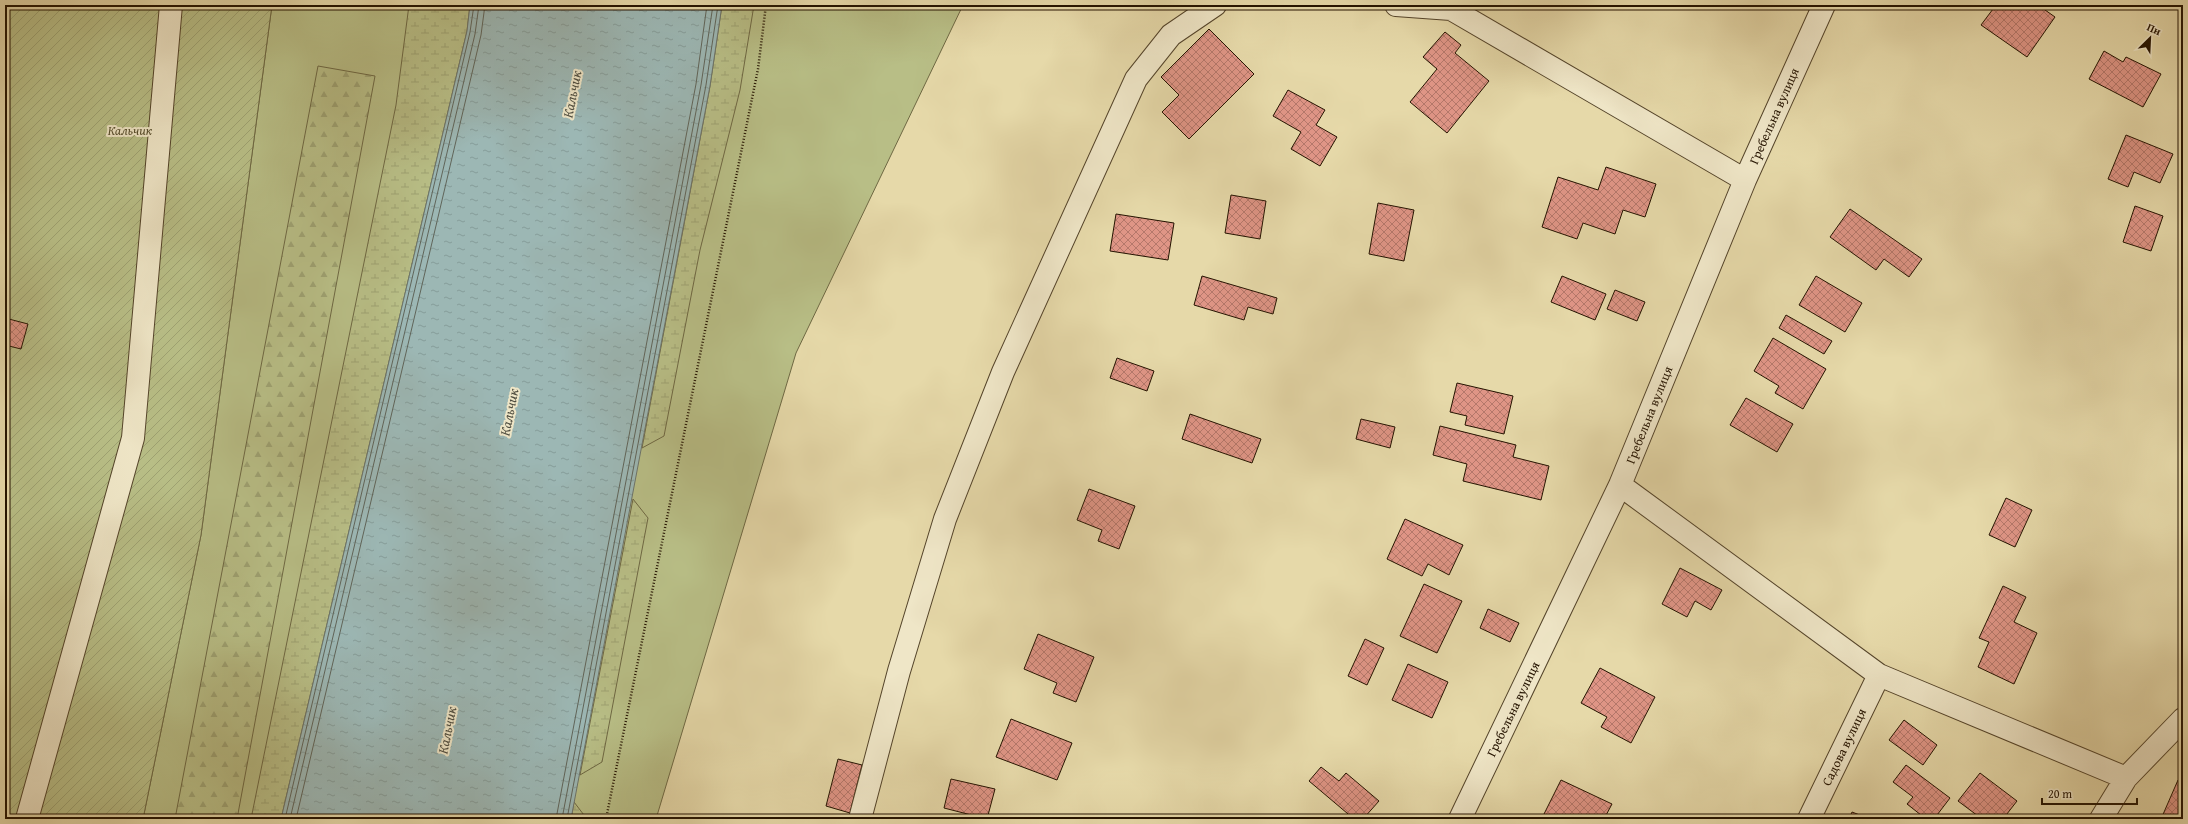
<svg xmlns="http://www.w3.org/2000/svg" width="2188" height="824" viewBox="0 0 2188 824" font-family="'Gentium Book Plus',serif">
<defs>
<pattern id="forest-firs" width="22" height="20" patternUnits="userSpaceOnUse"><rect width="22" height="20" fill="#b8be86"/><path d="M5 1l3.5 6h-7zM16 11l3.5 6h-7z" fill="#9ea272"/></pattern>
<pattern id="wetland-marsh" width="20" height="14" patternUnits="userSpaceOnUse"><rect width="20" height="14" fill="#b8be86"/><path d="M1 5h8M5 5V1M11 12h8M15 12V8" fill="none" stroke="#9ea272"/></pattern>
<pattern id="garden-furrows" width="10" height="10" patternUnits="userSpaceOnUse"><rect width="10" height="10" fill="#b8be86"/><path d="M-1 1l2-2M0 10L10 0M9 11l2-2" fill="none" stroke="#9ea272"/></pattern>
<pattern id="water-ripples" width="26" height="14" patternUnits="userSpaceOnUse"><rect width="26" height="14" fill="#9cb7b4"/><path d="M2 4q2-2 4 0t4 0M15 11q2-2 4 0t4 0" fill="none" stroke="#869c99"/></pattern>
<pattern id="building-cross-hatch" width="8" height="8" patternUnits="userSpaceOnUse"><rect width="8" height="8" fill="#df9586"/><path d="M0 0l8 8M0 8l8-8" fill="none" stroke="#b5786b"/></pattern>
</defs>
<rect width="100%" height="100%" fill="#e6d9a9"/>
<filter id="stains"><feTurbulence type="fractalNoise" baseFrequency=".005" numOctaves="4"/><feColorMatrix values="0 0 0 0 .2 0 0 0 0 .09 0 0 0 0 .02 0 0 0 .5 -.17"/></filter>
<radialGradient id="worn" r=".72"><stop offset=".6" stop-color="#630" stop-opacity="0"/><stop offset="1" stop-color="#630" stop-opacity=".3"/></radialGradient>
<!-- grass -->
<path fill="#b8be86" stroke="#6e6843" d="M 272,5 L 963,5 L 796,353 L 656,819 L 143,819 L 201,535 Z"/>
<!-- forest -->
<path fill="url(#forest-firs)" stroke="#6e6843" d="M 318,66 L 375,76 L 237,819 L 175,819 Z"/>
<!-- wetland -->
<path fill="url(#wetland-marsh)" stroke="#6e6843" d="M 409,5 L 470,5 L 467,31 L 281,819 L 251,819 L 396,105 Z
M 722,5 L 754,5 L 740,90 L 700,250 L 664,436 L 642,448 L 710,86 Z
M 633,499 L 648,518 L 602,762 L 580,775 Z
M 574,802 L 587,819 L 571,819 Z"/>
<!-- garden -->
<path fill="url(#garden-furrows)" stroke="#6e6843" d="M 5,5 L 272,5 L 201,535 L 143,819 L 5,819 Z"/>
<!-- water -->
<path fill="url(#water-ripples)" stroke="#6c756c" d="M 470,5 L 722,5 L 710,86 L 571,819 L 281,819 L 467,31 Z"/>
<g fill="none" stroke-linecap="round" stroke-linejoin="round">
<!-- shore -->
<path stroke="#60655a" stroke-width="1" d="M 285,819 L 470,32 L 474,5
M 290,819 L 475,34 L 479,5
M 296,819 L 481,35 L 485,5
M 556,819 L 696,84 L 707,5
M 562,819 L 701,85 L 713,5
M 567,819 L 706,85 L 718,5"/>
</g>
<!-- building -->
<path fill="url(#building-cross-hatch)" stroke="#241300" d="M 1996,5 L 2038,5 L 2055,17 L 2027,57 L 1981,25 Z
M 1209,29 L 1254,74 L 1189,139 L 1162,112 L 1179,95 L 1161,77 Z
M 1445,32 L 1461,45 L 1455,53 L 1489,81 L 1447,133 L 1410,102 L 1437,69 L 1423,57 Z
M 2104,51 L 2123,62 L 2126,57 L 2161,74 L 2143,107 L 2089,79 Z
M 1288,90 L 1325,110 L 1316,125 L 1337,137 L 1320,166 L 1291,149 L 1301,132 L 1273,116 Z
M 2126,135 L 2173,154 L 2160,183 L 2134,172 L 2128,187 L 2108,179 Z
M 1606,167 L 1656,184 L 1645,217 L 1623,210 L 1615,234 L 1583,223 L 1577,239 L 1542,227 L 1558,177 L 1598,190 Z
M 1231,195 L 1266,201 L 1260,239 L 1225,233 Z
M 1378,203 L 1414,210 L 1404,261 L 1369,254 Z
M 2135,206 L 2163,216 L 2151,251 L 2123,242 Z
M 1850,209 L 1922,259 L 1909,277 L 1884,259 L 1876,270 L 1830,237 Z
M 1116,214 L 1174,223 L 1168,260 L 1110,251 Z
M 1202,276 L 1277,298 L 1273,314 L 1248,307 L 1244,320 L 1194,305 Z
M 1562,276 L 1606,294 L 1595,320 L 1551,302 Z
M 1816,276 L 1862,303 L 1845,332 L 1799,305 Z
M 1615,290 L 1645,302 L 1637,321 L 1607,309 Z
M 1786,315 L 1832,341 L 1824,354 L 1779,328 Z
M 5,318 L 28,324 L 21,349 L 5,345 Z
M 1773,338 L 1826,369 L 1803,409 L 1775,393 L 1779,386 L 1754,371 Z
M 1117,358 L 1154,371 L 1147,391 L 1110,378 Z
M 1457,383 L 1513,396 L 1504,434 L 1465,425 L 1467,416 L 1450,412 Z
M 1746,398 L 1793,424 L 1777,452 L 1730,425 Z
M 1190,414 L 1261,439 L 1252,463 L 1182,439 Z
M 1361,419 L 1395,427 L 1390,448 L 1356,439 Z
M 1440,426 L 1516,445 L 1513,457 L 1549,466 L 1541,500 L 1463,481 L 1467,464 L 1433,455 Z
M 1089,489 L 1135,506 L 1119,549 L 1098,541 L 1102,530 L 1077,520 Z
M 2006,498 L 2032,510 L 2015,547 L 1989,535 Z
M 1405,519 L 1463,545 L 1449,575 L 1428,564 L 1422,576 L 1387,559 Z
M 1680,568 L 1722,590 L 1711,610 L 1695,601 L 1687,617 L 1662,604 Z
M 1424,584 L 1462,601 L 1437,653 L 1400,636 Z
M 2003,586 L 2026,597 L 2014,622 L 2037,633 L 2014,684 L 1978,667 L 1989,642 L 1979,638 Z
M 1488,609 L 1519,623 L 1510,642 L 1480,628 Z
M 1038,634 L 1094,657 L 1076,702 L 1053,693 L 1057,683 L 1024,669 Z
M 1365,639 L 1384,648 L 1367,685 L 1348,676 Z
M 1408,664 L 1448,682 L 1432,718 L 1392,700 Z
M 1600,668 L 1655,697 L 1631,743 L 1601,727 L 1607,717 L 1581,703 Z
M 1011,719 L 1072,743 L 1057,780 L 996,757 Z
M 1904,720 L 1937,745 L 1923,765 L 1889,740 Z
M 838,759 L 862,765 L 850,813 L 826,806 Z
M 1906,765 L 1950,798 L 1934,819 L 1926,819 L 1907,804 L 1913,797 L 1893,782 Z
M 1321,767 L 1339,781 L 1346,773 L 1379,801 L 1363,819 L 1354,819 L 1309,781 Z
M 1980,773 L 2017,801 L 2003,819 L 1982,819 L 1958,801 Z
M 951,779 L 995,789 L 987,819 L 944,808 Z
M 1561,780 L 1612,804 L 1604,819 L 1554,819 L 1544,814 Z
M 2178,780 L 2183,782 L 2183,819 L 2161,819 Z
M 1852,812 L 1870,819 L 1849,819 Z"/>
<g fill="none" stroke-linecap="round" stroke-linejoin="round">
<defs>
<path id="minor" d="M 1396,5 L 1451,9 L 1745,180
M 1620,485 L 1879,675 L 2126,778
M 27,819 L 133,438 L 171,5
M 860,819 L 899,671 L 945,519 L 1003,372 L 1136,79 L 1171,35 L 1215,5
M 1460,819 L 1620,485 L 1745,180 L 1824,5
M 1809,819 L 1879,675
M 2101,819 L 2126,778 L 2183,719"/>
</defs>
<!-- minor casing -->
<use href="#minor" stroke="#54442a" stroke-width="24"/>
<!-- path -->
<path stroke="#241300" stroke-width="2.5" stroke-dasharray="1 2" stroke-linecap="butt" d="M 606,819 L 758,69 L 766,5"/>
<!-- minor -->
<use href="#minor" stroke="#efe6c7" stroke-width="22"/>
</g>
<g text-anchor="middle" dominant-baseline="central" stroke-width="4" stroke-linejoin="round" paint-order="stroke">
<!-- street labels -->
<g font-size="13" fill="#241300" stroke="#efe6c7">
<text transform="translate(1774 116) rotate(-66)">Гребельна вулиця</text>
<text transform="translate(1649 415) rotate(-68)">Гребельна вулиця</text>
<text transform="translate(1513 709) rotate(-64)">Гребельна вулиця</text>
<text transform="translate(1844 747) rotate(-64)">Садова вулиця</text>
</g>
<!-- park labels -->
<g font-size="13" font-style="italic" fill="#584f2f" stroke="#efe6c7">
<text x="130" y="130">Кальчик</text>
</g>
<!-- water labels -->
<g font-size="14" font-style="italic" fill="#4e4c3f" stroke="#efe6c7">
<text transform="translate(572 94) rotate(-79)">Кальчик</text>
<text transform="translate(509 412) rotate(-79)">Кальчик</text>
<text transform="translate(447 730) rotate(-79)">Кальчик</text>
</g>
</g>
<!-- margin -->
<rect width="2188" height="824" fill="none" stroke="#e6d9a9" stroke-width="20"/>
<rect x="6" y="6" width="2176" height="812" fill="none" stroke="#241300" stroke-width="2"/>
<rect x="10" y="10" width="2168" height="804" fill="none" stroke="#241300"/>
<!-- north arrow -->
<g transform="translate(2150 38) rotate(24)" stroke="#efe6c7" stroke-width="3" paint-order="stroke">
<path d="M0-3L7 15L0 10L-7 15Z" fill="#241300"/>
<text y="-6" font-size="11" font-weight="bold" text-anchor="middle" fill="#241300">Пн</text>
</g>
<!-- scale -->
<path d="M2042 798v6h95v-6" fill="none" stroke="#241300" stroke-width="2"/>
<text x="2048" y="798" font-size="12" fill="#241300" stroke="#efe6c7" stroke-width="3" paint-order="stroke">20 m</text>
<rect width="100%" height="100%" filter="url(#stains)"/>
<rect width="100%" height="100%" fill="url(#worn)"/>
</svg>
